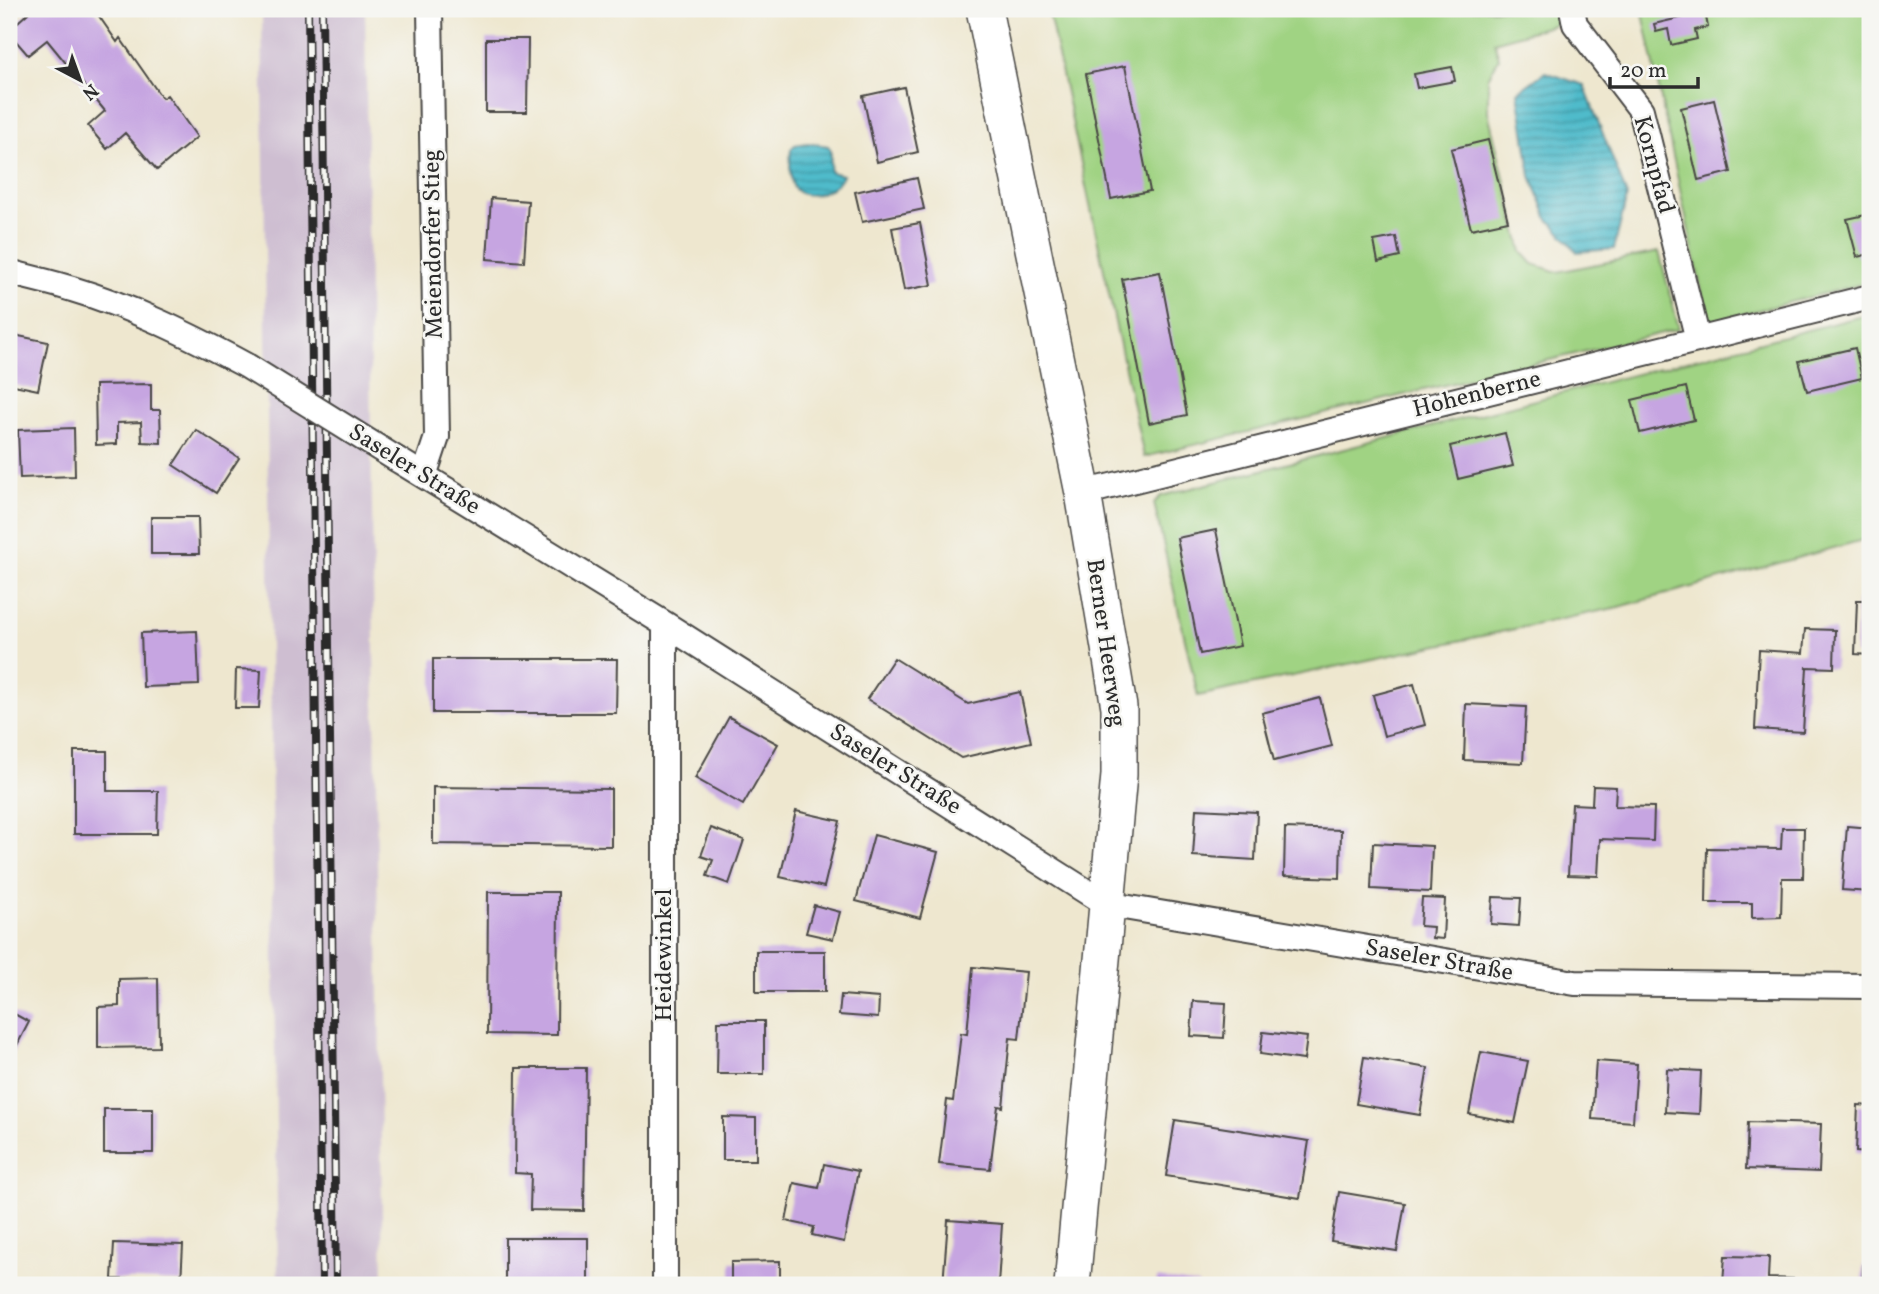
<svg xmlns="http://www.w3.org/2000/svg" width="1879" height="1294" viewBox="0 0 1879 1294" font-family="Vollkorn,serif">
<defs>
<pattern id="water-rules" width="6" height="5" patternUnits="userSpaceOnUse" patternTransform="scale(1.75)"><rect width="6" height="5" fill="#4fbbcb"/><path d="M0 2.5h6" fill="none" stroke="#4298a5"/></pattern>
</defs>
<rect width="100%" height="100%" fill="#f6f6f2"/>
<filter id="ink" filterUnits="userSpaceOnUse"><feTurbulence type="fractalNoise" baseFrequency=".0143" numOctaves="2"/><feDisplacementMap in="SourceGraphic" scale="14" xChannelSelector="R" yChannelSelector="G"/><feConvolveMatrix kernelMatrix="1 2 1 2 8 2 1 2 1" color-interpolation-filters="sRGB"/></filter>
<filter id="wash" filterUnits="userSpaceOnUse"><feTurbulence type="fractalNoise" baseFrequency=".00686" numOctaves="4" result="noise"/><feDisplacementMap in="SourceGraphic" scale="28" xChannelSelector="R" yChannelSelector="G"/><feGaussianBlur stdDeviation="1.57" result="paint"/><feColorMatrix in="noise" values="0 0 0 0 0 0 0 0 0 0 0 0 0 0 0 0 0 1.4 0 .05"/><feComposite in="paint" operator="in"/></filter>
<g filter="url(#wash)">
<rect width="100%" height="100%" fill="#eee7cf"/>
<!-- railway -->
<path fill="#cebed1" d="M 262,9 L 365,9 L 383,1285 L 278,1285 Z"/>
<!-- garden -->
<path fill="#a0d383" stroke="#667f57" stroke-width="2" d="M 1048,9 L 1554,9 L 1557,24 L 1494,42 L 1499,58 L 1488,78 L 1488,112 L 1522,252 L 1533,264 L 1557,272 L 1659,252 L 1679,329 L 1144,457 Z
M 1642,9 L 1870,9 L 1870,282 L 1711,322 L 1707,317 Z
M 1870,314 L 1870,538 L 1619,607 L 1198,696 L 1154,503 L 1161,496 Z"/>
<!-- water -->
<path fill="url(#water-rules)" stroke="#3d737b" stroke-width="2" d="M 1545,72 L 1584,85 L 1627,196 L 1614,249 L 1577,252 L 1547,217 L 1531,176 L 1518,92 Z
M 808,143 L 828,146 L 831,150 L 830,172 L 843,175 C 838,189 808,203 795,189 C 789,182 790,159 791,149 L 795,145 Z"/>
<g id="blocks">
<!-- building -->
<path fill="#c6a5e1" d="M 23,9 L 94,9 L 117,42 L 120,38 L 162,98 L 167,95 L 197,137 L 157,170 L 125,133 L 107,149 L 88,126 L 105,111 L 47,40 L 28,55 L 9,33 L 9,30 L 28,13 Z
M 1705,12 L 1708,27 L 1695,30 L 1697,39 L 1671,45 L 1668,29 L 1656,32 L 1654,24 Z
M 486,39 L 528,39 L 527,112 L 486,112 Z
M 1125,66 L 1150,191 L 1111,199 L 1086,74 Z
M 1452,67 L 1455,81 L 1417,88 L 1414,74 Z
M 904,87 L 918,152 L 877,162 L 863,96 Z
M 1714,100 L 1731,172 L 1698,180 L 1681,108 Z
M 1488,140 L 1508,221 L 1471,229 L 1451,149 Z
M 917,178 L 924,209 L 862,222 L 855,192 Z
M 491,198 L 528,201 L 524,262 L 487,259 Z
M 1870,214 L 1870,254 L 1857,257 L 1847,219 Z
M 920,223 L 932,285 L 904,290 L 892,228 Z
M 1396,237 L 1400,257 L 1378,262 L 1374,241 Z
M 1160,272 L 1187,415 L 1149,423 L 1122,279 Z
M 9,334 L 48,342 L 38,390 L 9,384 Z
M 1855,348 L 1862,378 L 1807,391 L 1799,361 Z
M 151,384 L 151,410 L 160,410 L 161,443 L 142,442 L 141,422 L 117,423 L 117,444 L 96,445 L 95,385 Z
M 1686,387 L 1694,420 L 1640,433 L 1632,400 Z
M 74,428 L 75,476 L 20,478 L 18,430 Z
M 196,430 L 239,458 L 216,493 L 173,465 Z
M 1505,433 L 1513,466 L 1458,479 L 1450,446 Z
M 151,517 L 198,517 L 199,554 L 151,554 Z
M 1216,530 L 1240,646 L 1200,654 L 1177,538 Z
M 1857,600 L 1870,600 L 1870,655 L 1855,654 Z
M 1805,629 L 1835,630 L 1834,668 L 1807,667 L 1803,732 L 1755,729 L 1759,650 L 1803,653 Z
M 197,631 L 199,685 L 143,687 L 141,633 Z
M 894,658 L 968,704 L 1020,692 L 1031,742 L 961,758 L 867,699 Z
M 433,659 L 617,659 L 616,713 L 433,713 Z
M 236,669 L 261,670 L 259,708 L 235,708 Z
M 1414,684 L 1425,725 L 1384,736 L 1373,695 Z
M 1320,698 L 1332,746 L 1274,761 L 1262,713 Z
M 1466,704 L 1526,707 L 1523,763 L 1464,760 Z
M 729,717 L 778,744 L 743,805 L 695,778 Z
M 74,751 L 107,751 L 107,791 L 158,791 L 157,834 L 74,834 Z
M 1593,786 L 1616,787 L 1615,806 L 1654,807 L 1653,841 L 1600,839 L 1598,876 L 1568,875 L 1572,804 L 1592,805 Z
M 433,787 L 611,789 L 611,846 L 433,844 Z
M 1196,809 L 1257,812 L 1255,860 L 1193,856 Z
M 796,811 L 840,821 L 824,887 L 780,877 Z
M 1847,826 L 1870,828 L 1870,892 L 1842,890 Z
M 711,828 L 744,840 L 729,884 L 707,876 L 713,860 L 701,856 Z
M 1285,828 L 1341,830 L 1340,878 L 1284,876 Z
M 1782,828 L 1804,828 L 1803,878 L 1782,878 L 1781,917 L 1752,918 L 1752,903 L 1706,903 L 1707,848 L 1781,849 Z
M 874,835 L 938,852 L 920,918 L 856,901 Z
M 1373,843 L 1432,846 L 1430,892 L 1371,889 Z
M 488,892 L 558,892 L 557,1035 L 487,1034 Z
M 1493,897 L 1521,898 L 1519,926 L 1491,924 Z
M 1422,898 L 1445,899 L 1443,939 L 1432,938 L 1433,927 L 1420,926 Z
M 814,905 L 840,912 L 833,939 L 806,933 Z
M 756,951 L 825,951 L 825,992 L 756,992 Z
M 973,967 L 1026,972 L 1019,1039 L 1010,1038 L 1003,1107 L 998,1106 L 990,1169 L 939,1164 L 947,1100 L 953,1101 L 961,1033 L 967,1034 Z
M 158,978 L 159,1047 L 98,1048 L 98,1007 L 119,1006 L 119,979 Z
M 841,995 L 879,998 L 878,1018 L 839,1015 Z
M 1193,1001 L 1226,1003 L 1224,1038 L 1191,1036 Z
M 9,1011 L 29,1022 L 13,1053 L 9,1053 Z
M 718,1021 L 764,1021 L 764,1074 L 717,1074 Z
M 1263,1032 L 1307,1037 L 1304,1060 L 1260,1054 Z
M 1481,1052 L 1528,1061 L 1515,1123 L 1469,1114 Z
M 1364,1057 L 1428,1068 L 1420,1115 L 1356,1104 Z
M 1596,1061 L 1637,1064 L 1633,1122 L 1592,1119 Z
M 516,1068 L 586,1068 L 584,1211 L 530,1210 L 531,1174 L 515,1173 Z
M 1667,1069 L 1701,1071 L 1699,1114 L 1665,1112 Z
M 1858,1105 L 1870,1106 L 1870,1153 L 1856,1152 Z
M 104,1109 L 153,1109 L 153,1153 L 104,1153 Z
M 723,1117 L 756,1118 L 756,1160 L 723,1160 Z
M 1175,1120 L 1309,1141 L 1300,1198 L 1166,1176 Z
M 1748,1122 L 1821,1124 L 1819,1172 L 1746,1169 Z
M 824,1164 L 858,1171 L 844,1242 L 812,1235 L 814,1227 L 786,1221 L 794,1183 L 819,1188 Z
M 1339,1192 L 1405,1203 L 1397,1251 L 1331,1241 Z
M 948,1220 L 1002,1224 L 998,1285 L 943,1285 Z
M 505,1238 L 588,1238 L 588,1285 L 505,1285 Z
M 114,1243 L 183,1245 L 181,1282 L 112,1279 Z
M 1725,1256 L 1769,1257 L 1768,1278 L 1797,1279 L 1796,1285 L 1700,1285 L 1700,1282 L 1723,1283 Z
M 780,1261 L 780,1285 L 731,1285 L 731,1262 Z
M 1863,1265 L 1870,1265 L 1870,1285 L 1862,1285 Z
M 1157,1278 L 1198,1284 L 1198,1285 L 1156,1285 Z"/>
</g>
</g>
<g filter="url(#ink)">
<use href="#blocks" fill-opacity="0" stroke="#484744" stroke-width="2"/>
<g fill="none" stroke-linecap="round" stroke-linejoin="round">
<defs>
<path id="street" d="M 1572,9 L 1575,24 L 1641,110 L 1698,340
M 9,272 C 30,278 51,282 72,289 C 133,307 191,336 247,366
M 398,460 L 665,624 L 1106,904 L 1575,983 L 1870,986
M 424,476 L 437,437 L 430,9
M 1083,493 L 1870,297
M 665,1285 L 665,624"/>
<path id="secondary" d="M 984,9 L 1083,493 L 1119,707 L 1119,775 L 1072,1285"/>
</defs>
<!-- street casing -->
<use href="#street" stroke="#484744" stroke-width="28"/>
<!-- secondary casing -->
<use href="#secondary" stroke="#484744" stroke-width="38"/>
<!-- street -->
<use href="#street" stroke="#fff" stroke-width="24"/>
<!-- secondary -->
<use href="#secondary" stroke="#fff" stroke-width="35"/>
<defs>
<path id="rail" d="M 308,9 L 322,1285
M 322,9 L 336,1285"/>
</defs>
<!-- rail casing -->
<use href="#rail" stroke="#2b2b2b" stroke-width="8"/>
<!-- rail -->
<use href="#rail" stroke="#f6f6f2" stroke-width="5" stroke-dasharray="16" stroke-linecap="butt"/>
<defs>
<path id="street-bridge" d="M 247,366 L 398,460"/>
</defs>
<!-- street-bridge casing -->
<use href="#street-bridge" stroke="#484744" stroke-width="28" stroke-linecap="butt"/>
<!-- street-bridge -->
<use href="#street-bridge" stroke="#fff" stroke-width="24"/>
</g>
</g>
<g text-anchor="middle" dominant-baseline="central" stroke-width="5" stroke-linejoin="round" paint-order="stroke">
<!-- street labels -->
<g font-size="24" fill="#2b2b2b" stroke="#f6f6f2">
<text transform="translate(1653 165) rotate(75)">Kornpfad</text>
<text transform="translate(434 244) rotate(-91)">Meiendorfer Stieg</text>
<text transform="translate(1477 395) rotate(-14)">Hohenberne</text>
<text transform="translate(414 470) rotate(32)">Saseler Straße</text>
<text transform="translate(1105 643) rotate(82)">Berner Heerweg</text>
<text transform="translate(895 770) rotate(32)">Saseler Straße</text>
<text transform="translate(665 955) rotate(-90)">Heidewinkel</text>
<text transform="translate(1439 961) rotate(10)">Saseler Straße</text>
</g>
</g>
<!-- margin -->
<rect width="1879" height="1294" fill="none" stroke="#f6f6f2" stroke-width="35"/>
<!-- north arrow -->
<g transform="translate(80 80) rotate(139)" stroke="#f6f6f2" stroke-width="5" paint-order="stroke">
<path d="M0-5L12 26L0 18L-12 26Z" fill="#2b2b2b"/>
<text y="-10" font-size="19" font-weight="bold" text-anchor="middle" fill="#2b2b2b">N</text>
</g>
<!-- scale -->
<path d="M1610 77v10h88v-10" fill="none" stroke="#2b2b2b" stroke-width="3.5"/>
<text x="1620" y="77" font-size="21" fill="#2b2b2b" stroke="#f6f6f2" stroke-width="5" paint-order="stroke">20 m</text>
</svg>
